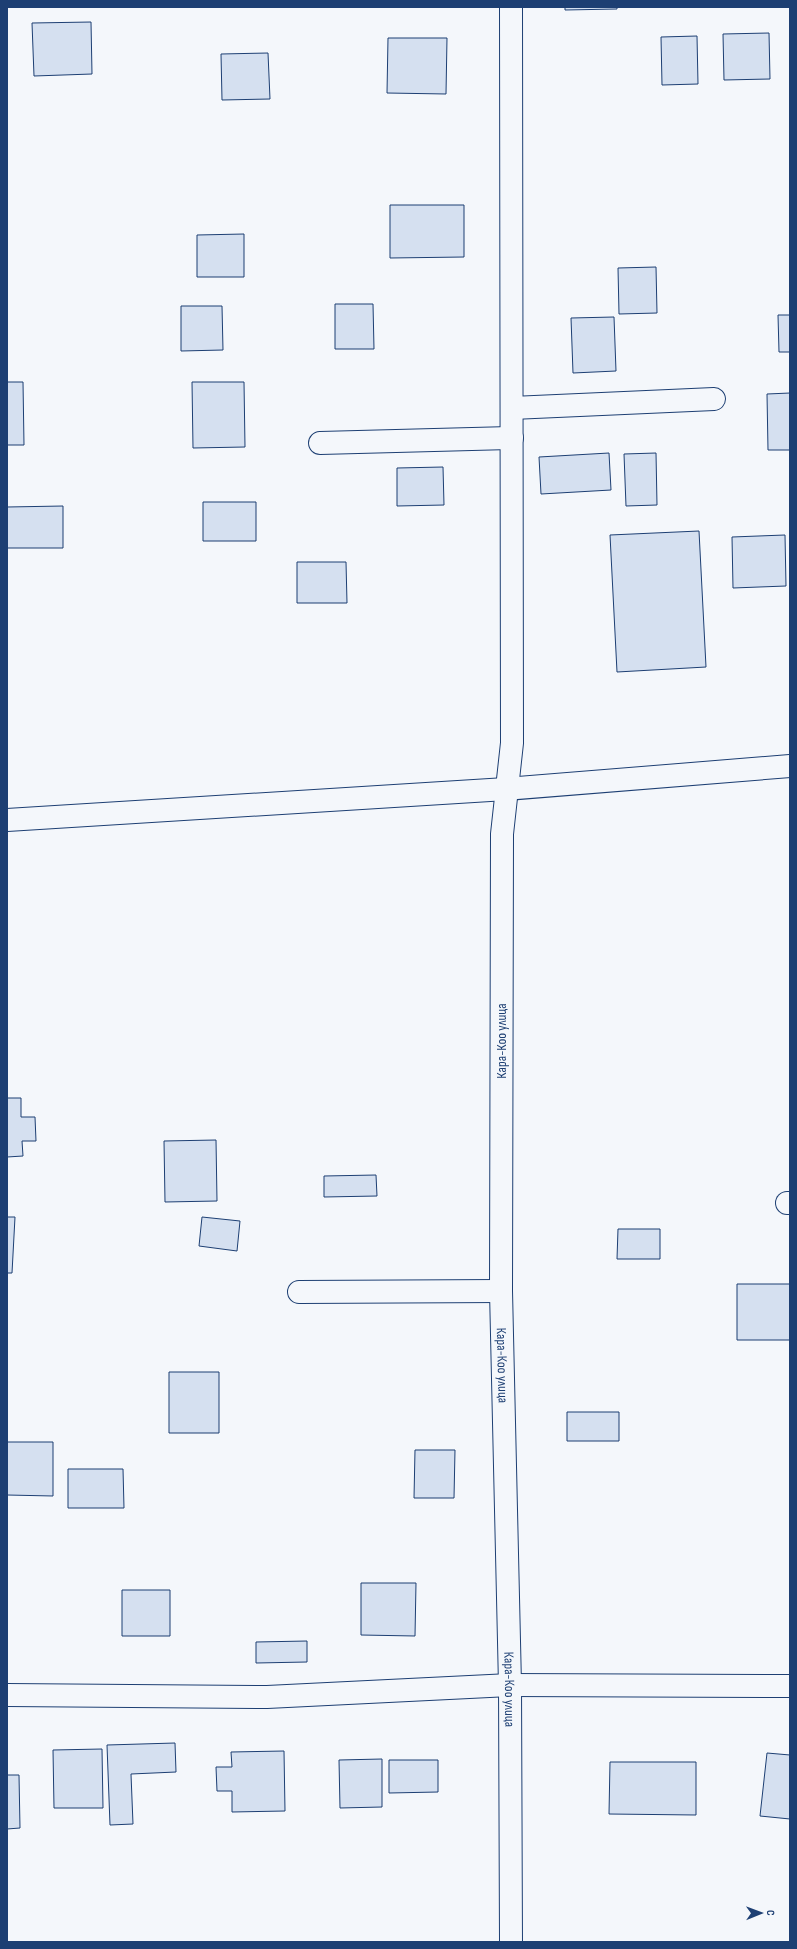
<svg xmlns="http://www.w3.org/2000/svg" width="797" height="1949" viewBox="0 0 797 1949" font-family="'Sofia Sans Condensed',sans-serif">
<rect width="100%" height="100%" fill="#f4f7fb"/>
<!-- building -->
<path fill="#d5e0f0" stroke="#1d3f73" d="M 565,7 L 617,7 L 617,9 L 565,10 Z
M 91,22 L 92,74 L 34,76 L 32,23 Z
M 769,33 L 770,79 L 724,80 L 723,34 Z
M 697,36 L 698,84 L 662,85 L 661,37 Z
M 388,38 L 447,38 L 446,94 L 387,93 Z
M 268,53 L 270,99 L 222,100 L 221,54 Z
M 390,205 L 464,205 L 464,257 L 390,258 Z
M 244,234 L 244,277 L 197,277 L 197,235 Z
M 656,267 L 657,313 L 619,314 L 618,268 Z
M 335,304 L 373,304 L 374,349 L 335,349 Z
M 181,306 L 222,306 L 223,350 L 181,351 Z
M 778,315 L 790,315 L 790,352 L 779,352 Z
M 614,317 L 616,371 L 573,373 L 571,318 Z
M 7,382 L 23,382 L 24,445 L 7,445 Z
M 192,382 L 244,382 L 245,447 L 193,448 Z
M 790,393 L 790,450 L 768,450 L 767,394 Z
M 609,453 L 611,490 L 541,494 L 539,457 Z
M 656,453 L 657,505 L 626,506 L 624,454 Z
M 443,467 L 444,505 L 397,506 L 397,468 Z
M 203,502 L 256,502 L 256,541 L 203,541 Z
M 63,506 L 63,548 L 7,548 L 7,507 Z
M 699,531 L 706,667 L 617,672 L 610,535 Z
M 785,535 L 786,586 L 733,588 L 732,537 Z
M 297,562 L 346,562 L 347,603 L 297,603 Z
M 7,1098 L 21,1098 L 21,1117 L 35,1117 L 36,1141 L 22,1141 L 23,1156 L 7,1157 Z
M 216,1140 L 217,1201 L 165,1202 L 164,1141 Z
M 376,1175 L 377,1196 L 324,1197 L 324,1176 Z
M 7,1217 L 15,1217 L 12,1273 L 7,1273 Z
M 202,1217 L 240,1221 L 237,1251 L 199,1246 Z
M 618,1229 L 660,1229 L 660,1259 L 617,1259 Z
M 737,1284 L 790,1284 L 790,1340 L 737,1340 Z
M 169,1372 L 219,1372 L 219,1433 L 169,1433 Z
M 567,1412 L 619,1412 L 619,1441 L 567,1441 Z
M 7,1442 L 53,1442 L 53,1496 L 7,1495 Z
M 415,1450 L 455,1450 L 454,1498 L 414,1498 Z
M 68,1469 L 123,1469 L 124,1508 L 68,1508 Z
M 361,1583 L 416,1583 L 415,1636 L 361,1635 Z
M 122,1590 L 170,1590 L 170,1636 L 122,1636 Z
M 307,1641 L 307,1662 L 256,1663 L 256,1642 Z
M 175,1743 L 176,1772 L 131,1774 L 133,1824 L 110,1825 L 107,1745 Z
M 102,1749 L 103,1808 L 54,1808 L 53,1750 Z
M 284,1751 L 285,1811 L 232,1812 L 232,1791 L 217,1791 L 216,1767 L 232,1767 L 231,1752 Z
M 767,1753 L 790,1755 L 790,1819 L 760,1816 Z
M 382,1759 L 382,1807 L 340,1808 L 339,1760 Z
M 389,1760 L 438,1760 L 438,1792 L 389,1793 Z
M 610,1762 L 696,1762 L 696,1815 L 609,1814 Z
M 7,1775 L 19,1775 L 20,1828 L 7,1829 Z"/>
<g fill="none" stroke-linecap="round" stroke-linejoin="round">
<defs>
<g id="street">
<path id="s1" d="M 511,7 L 512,743 L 502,834 L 501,1291 L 510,1685 L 511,1942"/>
<path d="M 512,408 L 714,399"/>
<path d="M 320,443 L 512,438"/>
<path d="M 787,1203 L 790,1203"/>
<path d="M 299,1292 L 501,1291"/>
<path d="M 7,1695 L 267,1697 L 510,1685 L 790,1686"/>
</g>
<path id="secondary" d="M 7,820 L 506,789 L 790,766"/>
</defs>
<!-- street casing -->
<use href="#street" stroke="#1d3f73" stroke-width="24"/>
<!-- secondary casing -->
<use href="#secondary" stroke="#1d3f73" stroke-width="24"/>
<!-- street -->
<use href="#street" stroke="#f4f7fb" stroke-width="22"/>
<!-- secondary -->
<use href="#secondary" stroke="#f4f7fb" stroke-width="22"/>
</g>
<g text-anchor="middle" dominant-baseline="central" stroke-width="3" stroke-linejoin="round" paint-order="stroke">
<!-- street labels -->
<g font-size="14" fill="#1d3f73" stroke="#f4f7fb">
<text transform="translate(501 1041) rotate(-90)">Кара-Коо улица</text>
<text stroke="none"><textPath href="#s1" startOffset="1359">Кара-Коо улица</textPath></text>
<text stroke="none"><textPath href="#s1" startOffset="1683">Кара-Коо улица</textPath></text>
</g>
</g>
<!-- border -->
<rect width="797" height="1949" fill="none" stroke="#1d3f73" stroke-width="16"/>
<!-- north arrow -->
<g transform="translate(761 1913) rotate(89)" stroke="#f4f7fb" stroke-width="3" paint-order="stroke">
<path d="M0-3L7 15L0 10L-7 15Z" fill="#1d3f73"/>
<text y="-6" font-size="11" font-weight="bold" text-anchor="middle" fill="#1d3f73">С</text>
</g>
</svg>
